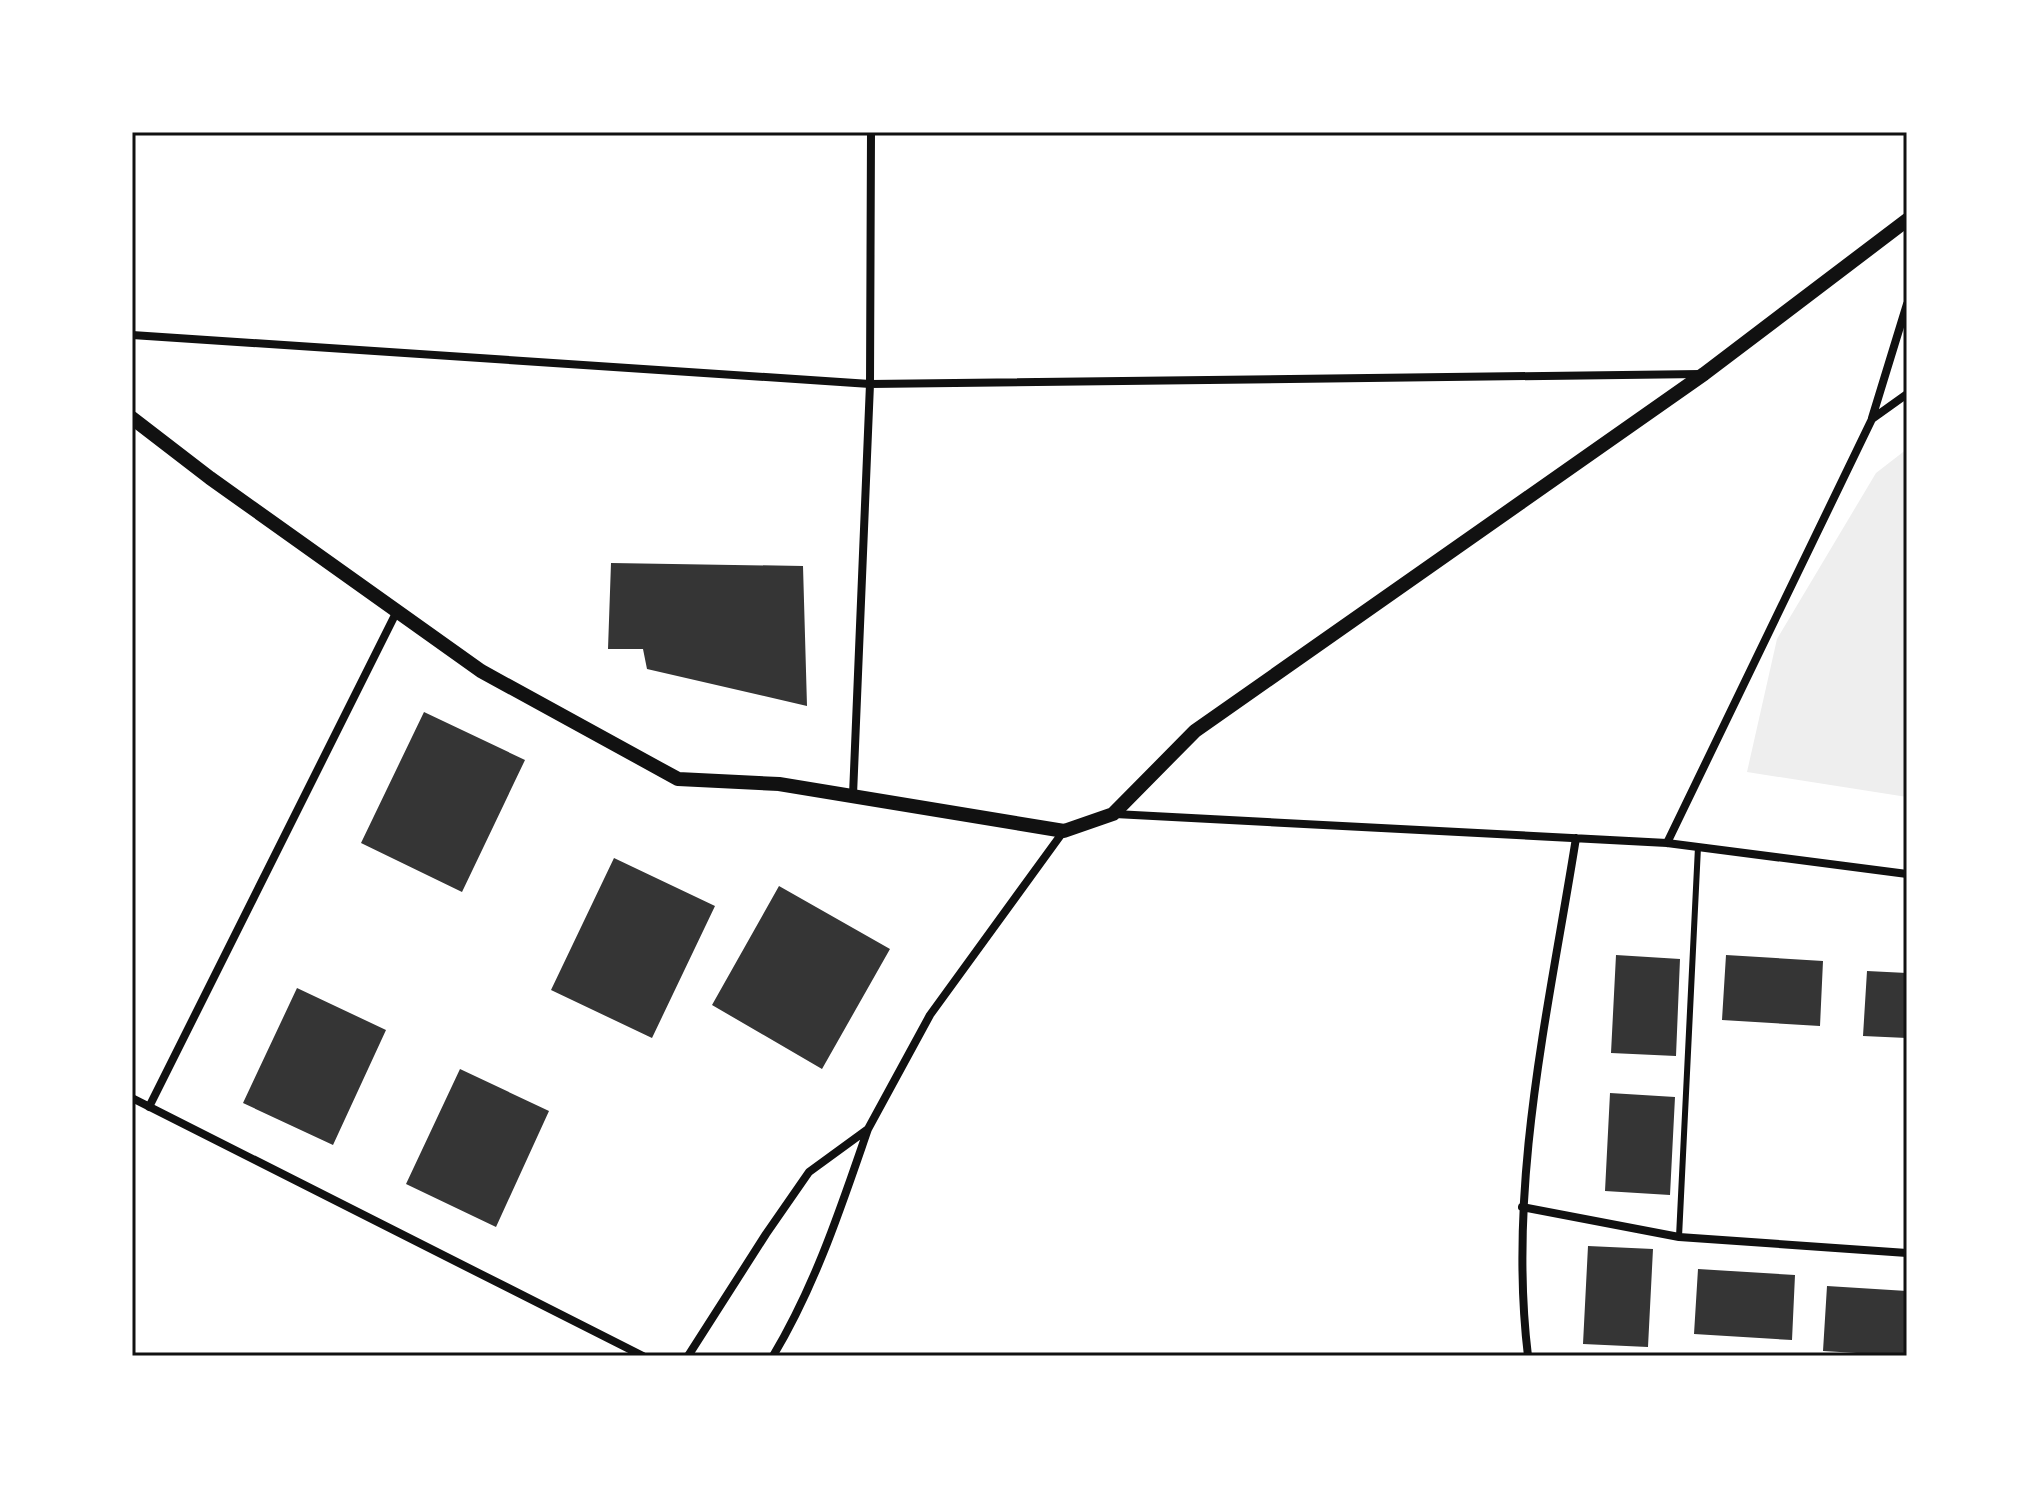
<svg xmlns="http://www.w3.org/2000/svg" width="2039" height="1488" viewBox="0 0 2039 1488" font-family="'Source Serif 4',serif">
<rect width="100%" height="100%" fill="#fff"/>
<!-- green -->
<path fill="#eee" d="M 1907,449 L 1907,797 L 1747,772 L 1777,639 L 1876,473 Z"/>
<!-- building -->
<path fill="#353535" d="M 611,563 L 803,566 L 807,706 L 647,669 L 643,649 L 608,649 Z
M 424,712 L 525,760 L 462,892 L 361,843 Z
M 614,858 L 715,906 L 652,1038 L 551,990 Z
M 779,886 L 890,949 L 822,1069 L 712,1005 Z
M 1616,955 L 1680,959 L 1676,1056 L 1611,1053 Z
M 1726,955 L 1823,961 L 1820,1026 L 1722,1020 Z
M 1867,971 L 1907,973 L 1907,1038 L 1863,1036 Z
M 297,988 L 386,1030 L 333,1145 L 243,1103 Z
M 460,1069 L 549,1111 L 496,1227 L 406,1184 Z
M 1610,1093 L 1675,1097 L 1670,1195 L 1605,1191 Z
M 1588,1246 L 1653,1249 L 1648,1347 L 1583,1344 Z
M 1698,1269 L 1795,1275 L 1792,1340 L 1694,1334 Z
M 1827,1286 L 1907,1291 L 1907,1356 L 1823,1351 Z"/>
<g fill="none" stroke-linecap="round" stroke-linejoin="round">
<!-- service -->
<path stroke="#111" stroke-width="6" d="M 1679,1237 L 1698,847"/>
<!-- minor -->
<path stroke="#111" stroke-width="8" d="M 132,335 L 870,384 L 1701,374
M 1872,418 L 1907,304
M 853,795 L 870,384 L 871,132
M 1115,814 L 1667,843 L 1907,874
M 1667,843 L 1872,419 L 1907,394
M 132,1098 L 643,1356
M 149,1107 L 397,611
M 1522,1207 L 1679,1237 L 1907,1253
M 688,1356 L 766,1234 L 809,1172 L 868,1129 L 930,1015 L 1063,832
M 773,1356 C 816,1284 841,1207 868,1129
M 1528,1356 C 1507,1184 1549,1008 1576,838"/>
<!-- tertiary -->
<path stroke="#111" stroke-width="14" d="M 132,418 L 210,478 L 481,671 L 678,779 L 779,784 L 1064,831 L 1113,814 L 1195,731 L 1704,374 L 1907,220"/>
</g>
<!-- border -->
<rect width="2039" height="1488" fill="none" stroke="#ffffff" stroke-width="268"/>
<rect x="134" y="134" width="1771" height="1220" fill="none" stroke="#111" stroke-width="3"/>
</svg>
